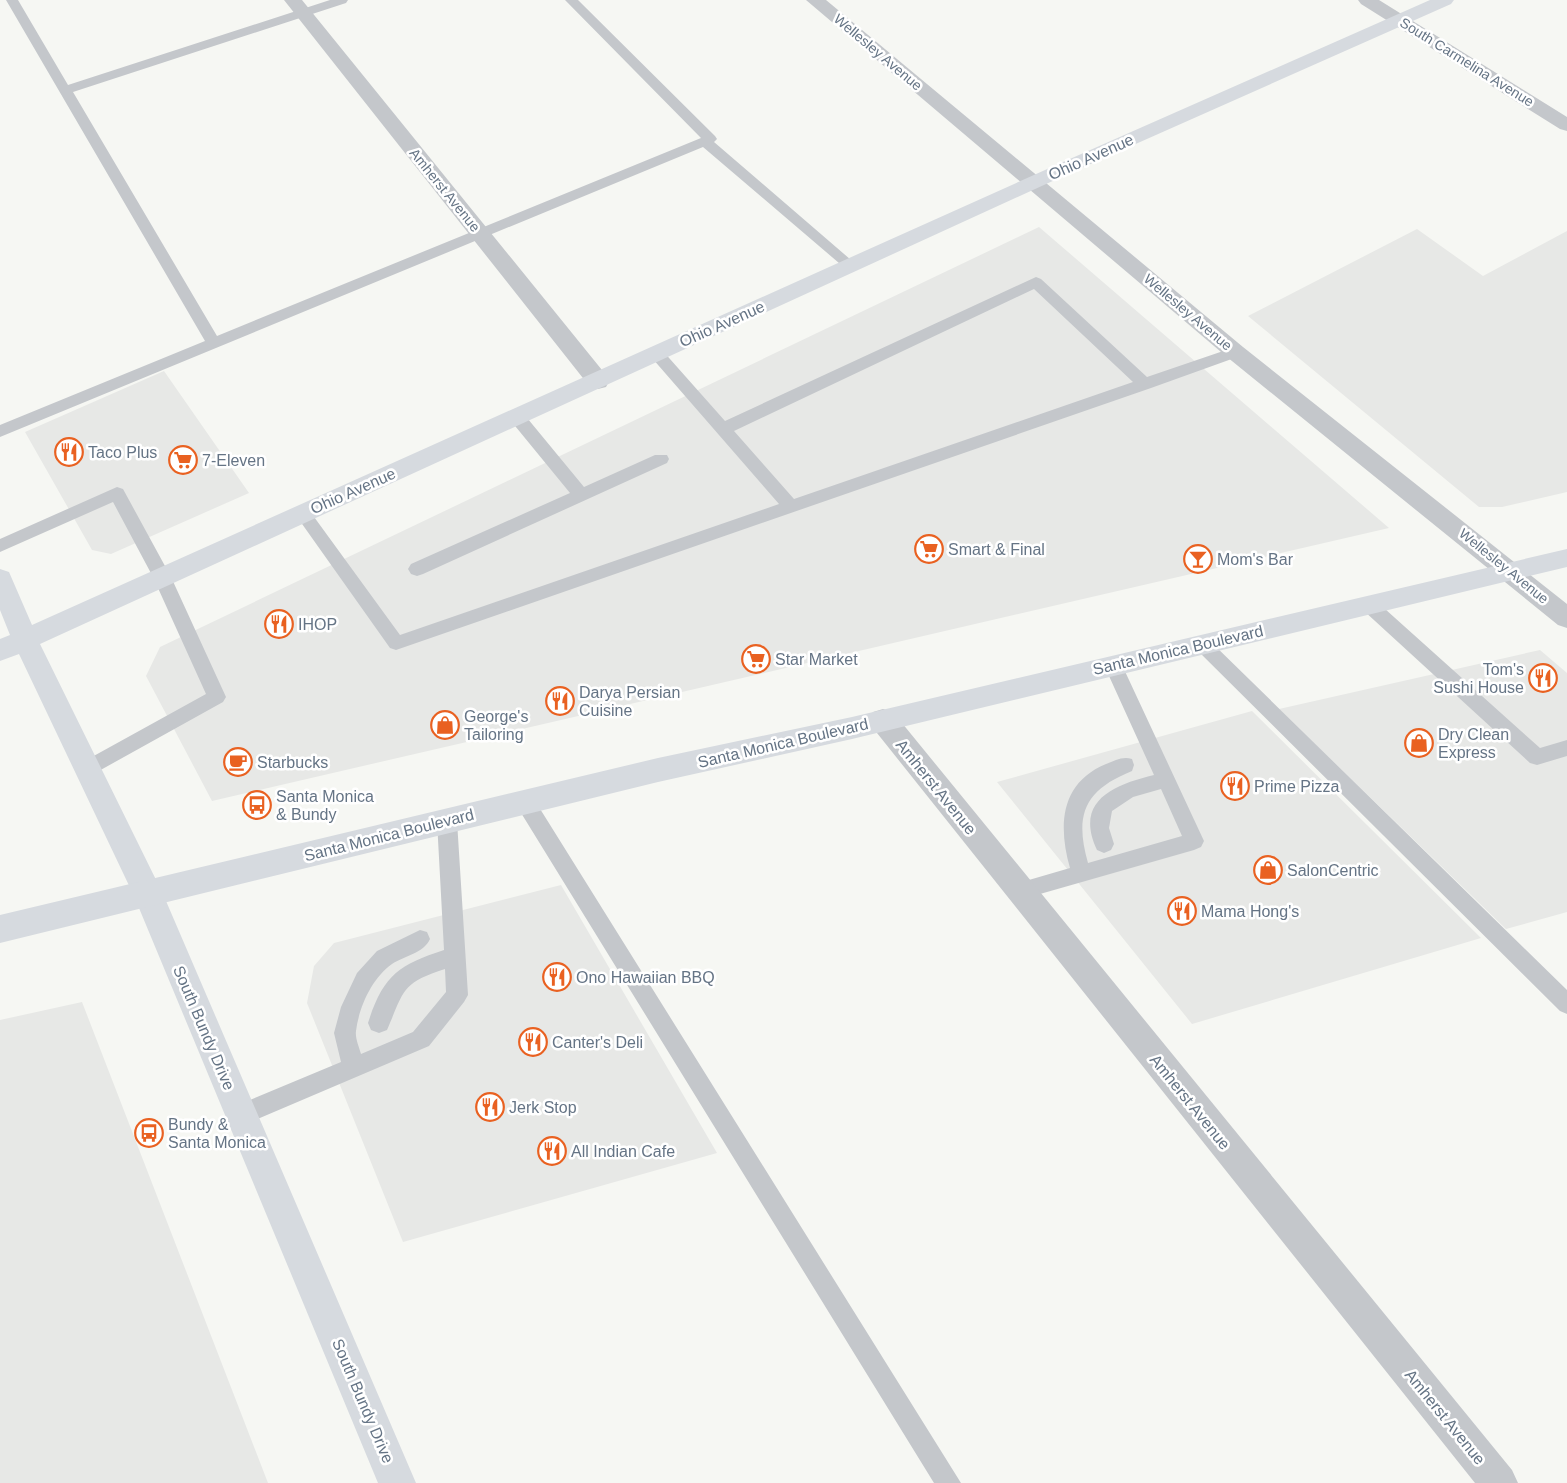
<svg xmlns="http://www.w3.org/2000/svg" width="1567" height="1483" viewBox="0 0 1567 1483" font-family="Arial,sans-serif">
<rect width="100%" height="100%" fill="#f6f7f3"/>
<!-- built -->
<path fill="#e7e8e6" d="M 1039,227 L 1389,528 L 212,801 L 146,676 L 160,647 Z
M 1417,229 L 1483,276 L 1567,231 L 1567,492 L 1502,507 L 1479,507 L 1248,316 Z
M 164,371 L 249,493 L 111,554 L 92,550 L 25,432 Z
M 1540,650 L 1567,673 L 1567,912 L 1506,929 L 1279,709 Z
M 1252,711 L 1481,938 L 1192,1024 L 997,782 Z
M 561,885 L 717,1153 L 403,1242 L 307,1003 L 314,966 L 334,943 Z
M 82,1002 L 268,1483 L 0,1483 L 0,1020 Z"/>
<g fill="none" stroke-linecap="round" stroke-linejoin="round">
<!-- lane -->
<path fill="#c4c7cb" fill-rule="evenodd" d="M 6,0 L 18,0 L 68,85 L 330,0 L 348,0 L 346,3 L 73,92 L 217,336 L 701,138 L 565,0 L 578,0 L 715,136 L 717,139 L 714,142 L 858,266 L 851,271 L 846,269 L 703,147 L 0,437 L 0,425 L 205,341 Z
M 1036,277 L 1041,279 L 1147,377 L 1235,347 L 1240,348 L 1243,352 L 1240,356 L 1151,388 L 396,650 L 390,648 L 295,514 L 297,510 L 303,508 L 309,510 L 400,635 L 779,504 L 652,358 L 649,354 L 652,350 L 662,350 L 725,421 ZM 1034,289 L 1133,382 L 794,499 L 734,431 Z
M 517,411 L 523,413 L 584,487 L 655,455 L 667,455 L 669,459 L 667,463 L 423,574 L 417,576 L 411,574 L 408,569 L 411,564 L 570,493 L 511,421 L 509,417 L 511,413 Z
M 117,487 L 123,489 L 171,577 L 226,697 L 223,702 L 88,777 L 81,775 L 79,769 L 81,763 L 206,694 L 153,577 L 113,502 L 0,552 L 0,539 Z
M 1369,598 L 1375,600 L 1540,748 L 1567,740 L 1567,756 L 1537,765 L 1530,763 L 1363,610 L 1360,605 L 1363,600 Z
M 1203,638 L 1209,640 L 1567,990 L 1567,1014 L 1560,1011 L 1197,650 L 1194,645 L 1197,640 Z
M 1113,658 L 1119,660 L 1122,665 L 1204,841 L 1201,847 L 1194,850 L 1019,900 L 1012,897 L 1009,891 L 1012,885 L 1070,868 C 1058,826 1060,783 1106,764 C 1115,761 1122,756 1132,759 L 1134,765 L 1132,771 C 1085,790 1074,814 1088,863 L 1182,836 L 1161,789 L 1133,797 L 1112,811 L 1109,828 L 1114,844 L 1111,850 L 1104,853 L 1097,850 C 1074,801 1113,785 1154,775 L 1104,665 L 1107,660 Z
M 525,794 L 532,796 L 961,1483 L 934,1483 L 518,808 L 515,802 L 518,796 Z
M 447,813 L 454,815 L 457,821 L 468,995 L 464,1002 L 429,1046 L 241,1126 L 233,1123 L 230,1115 L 233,1107 L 341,1062 L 334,1033 L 341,1007 L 357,973 L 377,951 L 420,930 L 427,932 L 430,939 C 424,953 404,956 392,964 C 372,978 359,1007 356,1031 C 355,1038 359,1047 361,1054 L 413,1032 L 446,992 L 445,969 C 401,983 404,991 387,1030 L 379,1033 L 371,1030 L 368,1023 C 383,976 398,965 444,950 L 437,821 L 440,815 Z"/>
<!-- street -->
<path fill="#c4c7cb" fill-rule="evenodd" d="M 284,0 L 302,0 L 606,375 L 609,381 L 606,387 L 598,389 L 590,387 Z
M 806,0 L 826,0 L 1243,347 L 1567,604 L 1567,628 L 1558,625 L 1227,357 Z
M 1358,0 L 1379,0 L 1567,117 L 1567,131 L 1560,129 L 1361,4 Z
M 883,709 L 893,712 L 1512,1470 L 1518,1483 L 1475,1483 L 873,728 L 869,720 L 873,712 Z"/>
<!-- secondary -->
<path fill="#d6dadf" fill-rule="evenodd" d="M 1430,0 L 1454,0 L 1451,4 L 1068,174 L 40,644 L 163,894 L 416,1483 L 378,1483 L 134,896 L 19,654 L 0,661 L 0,639 L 10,635 L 0,610 L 0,569 L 9,572 L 32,625 L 1054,166 Z"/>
<!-- primary -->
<path fill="#d6dadf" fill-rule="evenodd" d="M 1567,549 L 1567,567 L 852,739 L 658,782 L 0,943 L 0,915 L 658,758 L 852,717 Z"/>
</g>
<!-- icons -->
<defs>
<symbol id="restaurant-ring" viewBox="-11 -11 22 22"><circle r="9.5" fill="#fff" stroke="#e96121" stroke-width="1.5"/><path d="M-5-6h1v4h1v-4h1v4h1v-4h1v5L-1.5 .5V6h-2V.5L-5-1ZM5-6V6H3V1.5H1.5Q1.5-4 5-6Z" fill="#e96121"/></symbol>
<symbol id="supermarket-ring" viewBox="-11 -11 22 22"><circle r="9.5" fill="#fff" stroke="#e96121" stroke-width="1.5"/><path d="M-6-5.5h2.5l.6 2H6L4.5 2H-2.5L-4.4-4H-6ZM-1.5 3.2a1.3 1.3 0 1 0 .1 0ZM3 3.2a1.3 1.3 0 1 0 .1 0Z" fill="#e96121"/></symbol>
<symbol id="bar-ring" viewBox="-11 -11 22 22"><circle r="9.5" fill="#fff" stroke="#e96121" stroke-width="1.5"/><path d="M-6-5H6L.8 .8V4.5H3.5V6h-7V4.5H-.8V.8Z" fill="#e96121"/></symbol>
<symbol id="shop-ring" viewBox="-11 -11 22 22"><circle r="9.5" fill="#fff" stroke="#e96121" stroke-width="1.5"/><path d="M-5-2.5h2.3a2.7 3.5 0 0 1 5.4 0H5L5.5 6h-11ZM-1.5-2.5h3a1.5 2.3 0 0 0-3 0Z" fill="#e96121"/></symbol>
<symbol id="cafe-ring" viewBox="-11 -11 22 22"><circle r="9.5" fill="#fff" stroke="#e96121" stroke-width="1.5"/><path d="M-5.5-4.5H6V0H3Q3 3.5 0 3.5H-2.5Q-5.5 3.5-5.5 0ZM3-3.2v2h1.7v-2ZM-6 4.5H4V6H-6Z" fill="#e96121"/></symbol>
<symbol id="bus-ring" viewBox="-11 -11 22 22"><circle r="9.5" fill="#fff" stroke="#e96121" stroke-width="1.5"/><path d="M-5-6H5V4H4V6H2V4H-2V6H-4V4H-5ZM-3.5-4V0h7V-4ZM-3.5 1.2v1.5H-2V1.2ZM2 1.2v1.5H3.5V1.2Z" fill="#e96121"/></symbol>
</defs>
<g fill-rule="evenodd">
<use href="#restaurant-ring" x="53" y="436" width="32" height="32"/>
<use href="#supermarket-ring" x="167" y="444" width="32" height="32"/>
<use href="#supermarket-ring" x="913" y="533" width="32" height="32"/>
<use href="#bar-ring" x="1182" y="543" width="32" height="32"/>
<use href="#restaurant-ring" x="263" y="608" width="32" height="32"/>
<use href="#supermarket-ring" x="740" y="643" width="32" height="32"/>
<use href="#restaurant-ring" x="1527" y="662" width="32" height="32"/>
<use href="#restaurant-ring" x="544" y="685" width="32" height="32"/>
<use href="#shop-ring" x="429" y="709" width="32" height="32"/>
<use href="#shop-ring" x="1403" y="727" width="32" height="32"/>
<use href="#cafe-ring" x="222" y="746" width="32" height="32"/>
<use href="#restaurant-ring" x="1219" y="770" width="32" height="32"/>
<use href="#bus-ring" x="241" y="789" width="32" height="32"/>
<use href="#shop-ring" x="1252" y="854" width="32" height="32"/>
<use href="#restaurant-ring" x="1166" y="895" width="32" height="32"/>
<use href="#restaurant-ring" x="541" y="961" width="32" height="32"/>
<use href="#restaurant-ring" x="517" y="1026" width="32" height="32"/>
<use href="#restaurant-ring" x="474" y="1091" width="32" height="32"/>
<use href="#bus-ring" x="133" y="1117" width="32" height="32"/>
<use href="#restaurant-ring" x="536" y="1135" width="32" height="32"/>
</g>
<g text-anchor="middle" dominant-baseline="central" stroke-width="5" stroke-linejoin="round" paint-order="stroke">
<!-- far-street labels -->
<g font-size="14" fill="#657485" stroke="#fff">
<text transform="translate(878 52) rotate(40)">Wellesley Avenue</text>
<text transform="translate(1467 62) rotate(32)">South Carmelina Avenue</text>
<text transform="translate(445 190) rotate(51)">Amherst Avenue</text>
<text transform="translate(1188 312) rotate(40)">Wellesley Avenue</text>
<text transform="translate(1504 566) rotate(39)">Wellesley Avenue</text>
</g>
<!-- street labels -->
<g font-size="16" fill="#657485" stroke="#fff">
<text transform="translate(1091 157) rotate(-24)">Ohio Avenue</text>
<text transform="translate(722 324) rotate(-24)">Ohio Avenue</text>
<text transform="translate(353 491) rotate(-24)">Ohio Avenue</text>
<text transform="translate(1178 650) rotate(-13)">Santa Monica Boulevard</text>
<text transform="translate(783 743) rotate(-13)">Santa Monica Boulevard</text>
<text transform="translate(936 787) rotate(51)">Amherst Avenue</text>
<text transform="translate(389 835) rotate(-14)">Santa Monica Boulevard</text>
<text transform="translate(204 1028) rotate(67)">South Bundy Drive</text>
<text transform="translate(1190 1102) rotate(51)">Amherst Avenue</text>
<text transform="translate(363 1401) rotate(67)">South Bundy Drive</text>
<text transform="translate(1445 1417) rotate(51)">Amherst Avenue</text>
</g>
<!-- poi labels -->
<g font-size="16" fill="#657485" stroke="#fff" text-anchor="start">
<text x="88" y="452">Taco Plus</text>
<text x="202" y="460">7-Eleven</text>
<text x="948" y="549">Smart &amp; Final</text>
<text x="1217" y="559">Mom's Bar</text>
<text x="298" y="624">IHOP</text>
<text x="775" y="659">Star Market</text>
<text x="1524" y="669" text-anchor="end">Tom's<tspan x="1524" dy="18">Sushi House</tspan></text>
<text x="579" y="692">Darya Persian<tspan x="579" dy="18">Cuisine</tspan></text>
<text x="464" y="716">George's<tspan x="464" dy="18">Tailoring</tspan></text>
<text x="1438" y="734">Dry Clean<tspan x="1438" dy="18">Express</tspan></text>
<text x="257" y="762">Starbucks</text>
<text x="1254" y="786">Prime Pizza</text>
<text x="276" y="796">Santa Monica<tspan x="276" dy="18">&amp; Bundy</tspan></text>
<text x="1287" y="870">SalonCentric</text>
<text x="1201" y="911">Mama Hong's</text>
<text x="576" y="977">Ono Hawaiian BBQ</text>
<text x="552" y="1042">Canter's Deli</text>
<text x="509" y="1107">Jerk Stop</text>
<text x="168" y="1124">Bundy &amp;<tspan x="168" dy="18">Santa Monica</tspan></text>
<text x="571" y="1151">All Indian Cafe</text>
</g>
</g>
</svg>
